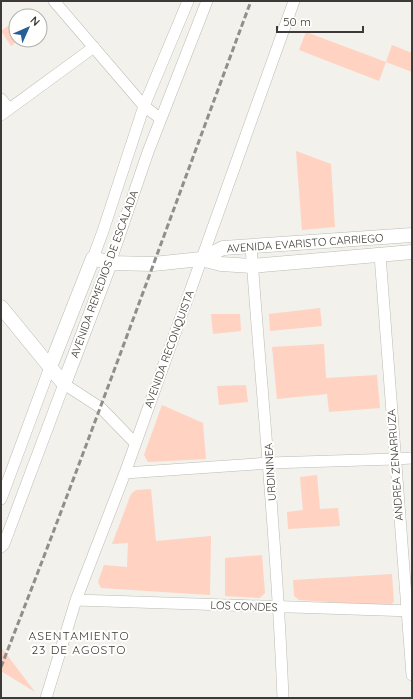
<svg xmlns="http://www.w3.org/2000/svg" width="413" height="699" viewBox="0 0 413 699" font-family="Quicksand,sans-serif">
<rect width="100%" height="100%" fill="#f2f1eb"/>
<!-- green -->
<path fill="#ffd2c2" d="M 16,20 L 16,40 L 19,40 L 11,46 L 1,31 Z
M 306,32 L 386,62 L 392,45 L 412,53 L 412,72 L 386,62 L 379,81 L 299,50 Z
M 296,151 L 331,164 L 335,227 L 302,230 Z
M 320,308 L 322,326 L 270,331 L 269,314 Z
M 211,314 L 240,314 L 241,331 L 213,334 Z
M 324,344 L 326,378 L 377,375 L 380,408 L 329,412 L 327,394 L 277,399 L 272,347 Z
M 246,385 L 248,402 L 219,405 L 217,386 Z
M 162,405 L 203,423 L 206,459 L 148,462 L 144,455 Z
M 317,475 L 320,509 L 338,508 L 340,526 L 288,529 L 287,512 L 303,510 L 300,477 Z
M 151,489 L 156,541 L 211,536 L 210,595 L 101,588 L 98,582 L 104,565 L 127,567 L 128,543 L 112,544 L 131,494 L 136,490 Z
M 262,555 L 265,593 L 260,598 L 225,596 L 225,558 Z
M 392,574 L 394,602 L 389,606 L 299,600 L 294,596 L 293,580 Z
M 1,647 L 35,692 L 1,671 Z"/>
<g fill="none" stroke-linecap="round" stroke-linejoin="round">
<defs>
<path id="minor" d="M 54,1 L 144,106 L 161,119
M 1,99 L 9,109
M 1,115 L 94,47
M 251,246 C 262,397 277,547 283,698
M 380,255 L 412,675
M 93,258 L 103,231 L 144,106 L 188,1
M 110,263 L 148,152 L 207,1
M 125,473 L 269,463 L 395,459 L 412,458
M 1,499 L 50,367
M 1,547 L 4,544 L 64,384 L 101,408 L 135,443
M 76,600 L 412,611
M 46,698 L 76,600 L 125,473 L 294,1"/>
<path id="tertiary" d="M 201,259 L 223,248 L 412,235
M 1,307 L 64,384 L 110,263
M 50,367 L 93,258 L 110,263 L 153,264 L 201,259 L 221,264 L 252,266 L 412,252"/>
</defs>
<!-- minor casing -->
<use href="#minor" stroke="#bcbbb5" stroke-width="12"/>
<!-- tertiary casing -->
<use href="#tertiary" stroke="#bcbbb5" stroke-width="15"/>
<!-- minor -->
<use href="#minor" stroke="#fff" stroke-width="11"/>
<!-- tertiary -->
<use href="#tertiary" stroke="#fff" stroke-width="14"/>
<!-- rail -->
<path stroke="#908f8b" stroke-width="3" stroke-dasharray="6 3" stroke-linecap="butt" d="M 1,667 C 88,446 168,223 251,1"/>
</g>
<g text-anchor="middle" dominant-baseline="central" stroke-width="4" stroke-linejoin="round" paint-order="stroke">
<!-- street labels -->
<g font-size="11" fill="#3b3a38" stroke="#fffffe">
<text transform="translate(305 243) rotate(-4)">AVENIDA EVARISTO CARRIEGO</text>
<text transform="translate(104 274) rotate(-70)">AVENIDA REMEDIOS DE ESCALADA</text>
<text transform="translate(169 349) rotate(-70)">AVENIDA RECONQUISTA</text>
<text transform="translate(395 465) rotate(-94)">ANDREA ZENARRUZA</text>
<text transform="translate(270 472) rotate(-94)">URDININEA</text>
<text transform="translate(244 606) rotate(2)">LOS CONDES</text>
</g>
<!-- neighbourhood labels -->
<g font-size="12" letter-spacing="1" fill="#3b3a38" stroke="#fffffe">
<text x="79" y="635">ASENTAMIENTO<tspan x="79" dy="14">23 DE AGOSTO</tspan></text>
</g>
</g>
<!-- border -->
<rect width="413" height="699" fill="none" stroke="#3b3a38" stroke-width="4"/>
<!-- north arrow -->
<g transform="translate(28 28) rotate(45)"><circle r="19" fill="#fffffe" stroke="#b1b0af"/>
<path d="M0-3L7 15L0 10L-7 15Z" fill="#285e96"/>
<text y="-6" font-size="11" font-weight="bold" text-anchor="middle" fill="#3b3a38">N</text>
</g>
<!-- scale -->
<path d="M277 26v6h86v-6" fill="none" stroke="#3b3a38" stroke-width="2"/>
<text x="283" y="26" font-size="12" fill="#3b3a38" stroke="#fffffe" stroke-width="3" paint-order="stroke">50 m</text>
</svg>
